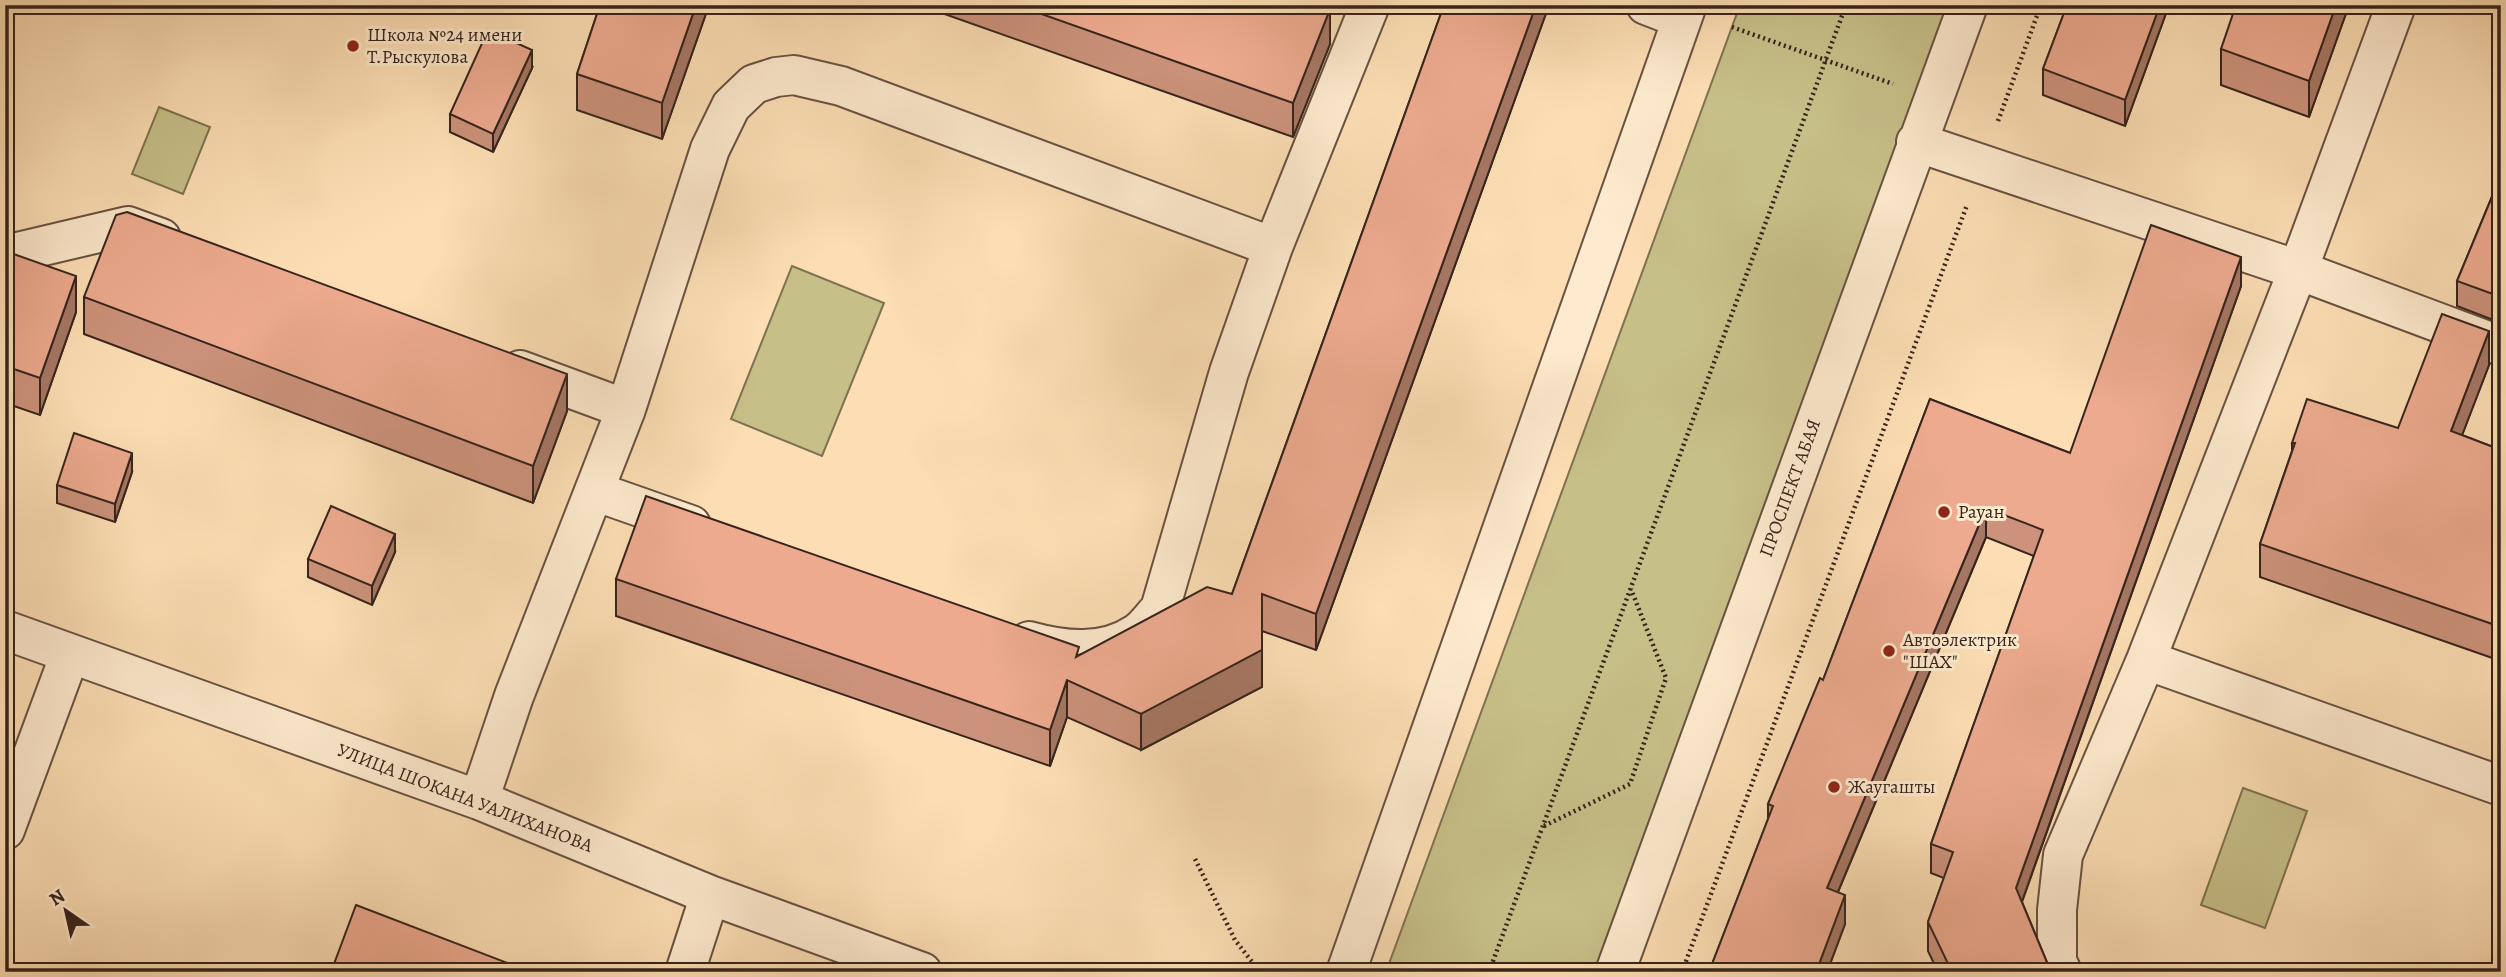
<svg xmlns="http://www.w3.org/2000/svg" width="2506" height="977" viewBox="0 0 2506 977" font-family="Alegreya,serif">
<rect width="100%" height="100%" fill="#fddeb4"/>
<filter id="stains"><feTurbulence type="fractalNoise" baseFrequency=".00286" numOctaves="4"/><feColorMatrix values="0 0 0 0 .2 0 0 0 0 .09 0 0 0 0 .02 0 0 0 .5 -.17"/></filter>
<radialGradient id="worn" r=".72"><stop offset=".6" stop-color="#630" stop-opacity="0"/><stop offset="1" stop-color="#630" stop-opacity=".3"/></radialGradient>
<!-- green -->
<path fill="#c7bf88" stroke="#7e7252" stroke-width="2" d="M 1740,5 L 1959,5 L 1610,972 L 1386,972 Z
M 159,107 L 210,127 L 183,194 L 132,174 Z
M 792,266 L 884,303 L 822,456 L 731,419 Z
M 2243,788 L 2307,811 L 2265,928 L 2201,905 Z"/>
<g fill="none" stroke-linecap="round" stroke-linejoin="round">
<defs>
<path id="minor" d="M 1646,5 L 1682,19
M 1916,142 L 2298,270 L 2501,346
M 5,255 L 128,226 L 161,238
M 520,370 L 626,409
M 594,491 L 691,525
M 5,630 L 479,800 L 710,895 L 922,972
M 1029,641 C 1065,651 1104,655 1137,633 C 1146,627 1153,616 1160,609 L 1229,372 L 1273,247 L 1370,5
M 2146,660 L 2501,786
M 479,800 L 514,696 L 626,409 L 710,149 L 731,106 L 754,84 L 776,77 L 794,75 L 841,86 L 1273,247
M 5,830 L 70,654
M 685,972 L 710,895
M 1346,972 L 1687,5
M 1615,972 L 1968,5
M 2062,972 L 2057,961 L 2057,910 L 2063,855 L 2146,660 L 2298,270 L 2396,5"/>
</defs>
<!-- minor casing -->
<use href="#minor" stroke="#685242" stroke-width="42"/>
<!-- path -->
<path stroke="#36241c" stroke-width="4.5" stroke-dasharray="2 3.5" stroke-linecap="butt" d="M 1732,27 L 1893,84
M 1998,121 L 2041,5
M 1544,826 L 1630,784 L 1666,678 L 1631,589
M 1195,859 L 1235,940 L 1260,972
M 1489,972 L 1846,5
M 1682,972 L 1967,205"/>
<!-- minor -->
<use href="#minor" stroke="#feeace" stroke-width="38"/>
</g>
<!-- wall -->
<path fill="#cc927b" stroke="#36241c" stroke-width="2" d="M 600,5 L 709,5 L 662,139 L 577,110 L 577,74 Z
M 919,5 L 1319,5 L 1330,44 L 1293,137 Z
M 1444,5 L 1549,5 L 1316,650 L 1262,631 L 1262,687 L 1141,750 L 1067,717 L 1050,766 L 616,616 L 616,579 L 1079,655 L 1232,594 Z
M 2067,5 L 2169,5 L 2125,126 L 2043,95 L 2043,69 Z
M 2349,5 L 2309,117 L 2221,85 L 2221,49 Z
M 532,68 L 493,152 L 450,132 L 450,114 Z
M 2501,175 L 2501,323 L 2457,306 L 2457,281 Z
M 5,251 L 76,312 L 40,415 L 5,403 Z
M 2241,286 L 2022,902 L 2051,972 L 1938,972 L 1928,951 L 1928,922 L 1944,878 L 1931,873 L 1931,844 L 2034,556 L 1986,537 L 1838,892 L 1845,924 L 1827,972 L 1709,972 L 1768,819 L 1768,804 L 1823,680 L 1930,399 L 2070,453 Z
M 84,297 L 567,411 L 533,503 L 84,334 Z
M 2489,365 L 2462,435 L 2501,450 L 2501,661 L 2260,577 L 2260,544 L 2292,451 L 2292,443 L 2398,428 Z
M 132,472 L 115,522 L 57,503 L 57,485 Z
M 395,552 L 372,605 L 308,577 L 308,559 Z"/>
<!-- shaded-wall -->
<path fill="#a67764" stroke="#36241c" stroke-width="2" d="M 696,5 L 709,5 L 662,139 L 662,103 Z
M 1536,5 L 1549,5 L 1316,650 L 1316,614 Z
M 2160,5 L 2169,5 L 2125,126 L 2125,100 Z
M 2336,5 L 2349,5 L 2309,117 L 2309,81 Z
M 1330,9 L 1330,44 L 1293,137 L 1293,103 Z
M 532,50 L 532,68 L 493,152 L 493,134 Z
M 2241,257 L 2241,286 L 2016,918 L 2016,888 Z
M 76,276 L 76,312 L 40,415 L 40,378 Z
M 2489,331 L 2489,365 L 2451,464 L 2451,431 Z
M 567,374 L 567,411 L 533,503 L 533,466 Z
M 132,453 L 132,472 L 115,522 L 115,504 Z
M 1986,508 L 1986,537 L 1827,918 L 1827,888 Z
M 395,534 L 395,552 L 372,605 L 372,586 Z
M 1262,594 L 1262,687 L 1141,750 L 1141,714 Z
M 1067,680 L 1067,717 L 1050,766 L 1050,730 Z
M 1845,895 L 1845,924 L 1827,972 L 1816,972 Z"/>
<!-- building -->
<path fill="#edaa8f" stroke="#36241c" stroke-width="2" d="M 600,5 L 696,5 L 662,103 L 577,74 Z
M 1016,5 L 1319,5 L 1330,9 L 1293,103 Z
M 1444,5 L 1536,5 L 1316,614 L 1262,594 L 1262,650 L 1141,714 L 1067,680 L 1050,730 L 616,579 L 646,496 L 1079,647 L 1076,657 L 1207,587 L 1232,594 Z
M 2067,5 L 2160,5 L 2125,100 L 2043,69 Z
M 2236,5 L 2336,5 L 2309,81 L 2221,49 Z
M 488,30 L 532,50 L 493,134 L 450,114 Z
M 2501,175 L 2501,297 L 2457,281 Z
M 127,212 L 567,374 L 533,466 L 84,297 L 116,215 Z
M 2151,225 L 2241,257 L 2016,888 L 2051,972 L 1952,972 L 1928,922 L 1953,852 L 1931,844 L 2043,530 L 1986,508 L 1827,888 L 1845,895 L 1816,972 L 1709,972 L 1773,806 L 1768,804 L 1820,678 L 1823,680 L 1930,399 L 2070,453 Z
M 5,251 L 76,276 L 40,378 L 5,366 Z
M 2442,314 L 2489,331 L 2451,431 L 2501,450 L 2501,627 L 2260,544 L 2295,443 L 2292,443 L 2307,399 L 2398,428 Z
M 74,433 L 132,453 L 115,504 L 57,485 Z
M 331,506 L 395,534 L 372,586 L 308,559 Z
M 356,905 L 531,972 L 331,972 Z"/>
<!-- markers -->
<g fill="#8f2418" stroke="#feeace" stroke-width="2.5">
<circle cx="353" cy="46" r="7"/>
<circle cx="1944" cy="512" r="7"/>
<circle cx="1889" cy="651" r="7"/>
<circle cx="1834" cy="787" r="7"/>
</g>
<g text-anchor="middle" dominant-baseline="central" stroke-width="6" stroke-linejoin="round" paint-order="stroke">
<!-- poi labels -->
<g font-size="19" fill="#36241c" stroke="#feeace" text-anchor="start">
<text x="367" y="35">Школа №24 имени<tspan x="367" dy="22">Т.Рыскулова</tspan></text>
<text x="1958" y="512">Рауан</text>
<text x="1903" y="640">Автоэлектрик<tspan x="1903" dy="22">"ШАХ"</tspan></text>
<text x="1848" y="787">Жаугашты</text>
</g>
<!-- street labels -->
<g font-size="19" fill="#36241c" stroke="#feeace">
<text transform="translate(1790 488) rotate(-70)">ПРОСПЕКТ АБАЯ</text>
<text transform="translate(465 798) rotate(21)">УЛИЦА ШОКАНА УАЛИХАНОВА</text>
</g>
</g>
<!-- margin -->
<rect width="2506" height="977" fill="none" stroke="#fddeb4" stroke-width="28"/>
<rect x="7" y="7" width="2492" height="963" fill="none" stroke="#36241c" stroke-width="3.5"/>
<rect x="14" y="14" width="2478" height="949" fill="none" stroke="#36241c" stroke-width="2"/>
<!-- north arrow -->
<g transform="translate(66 911) rotate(326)" stroke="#feeace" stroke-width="5" paint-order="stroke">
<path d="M0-5L12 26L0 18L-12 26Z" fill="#36241c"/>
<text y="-10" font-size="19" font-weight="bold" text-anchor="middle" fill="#36241c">N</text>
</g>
<rect width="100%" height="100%" filter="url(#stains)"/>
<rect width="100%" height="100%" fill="url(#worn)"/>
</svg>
